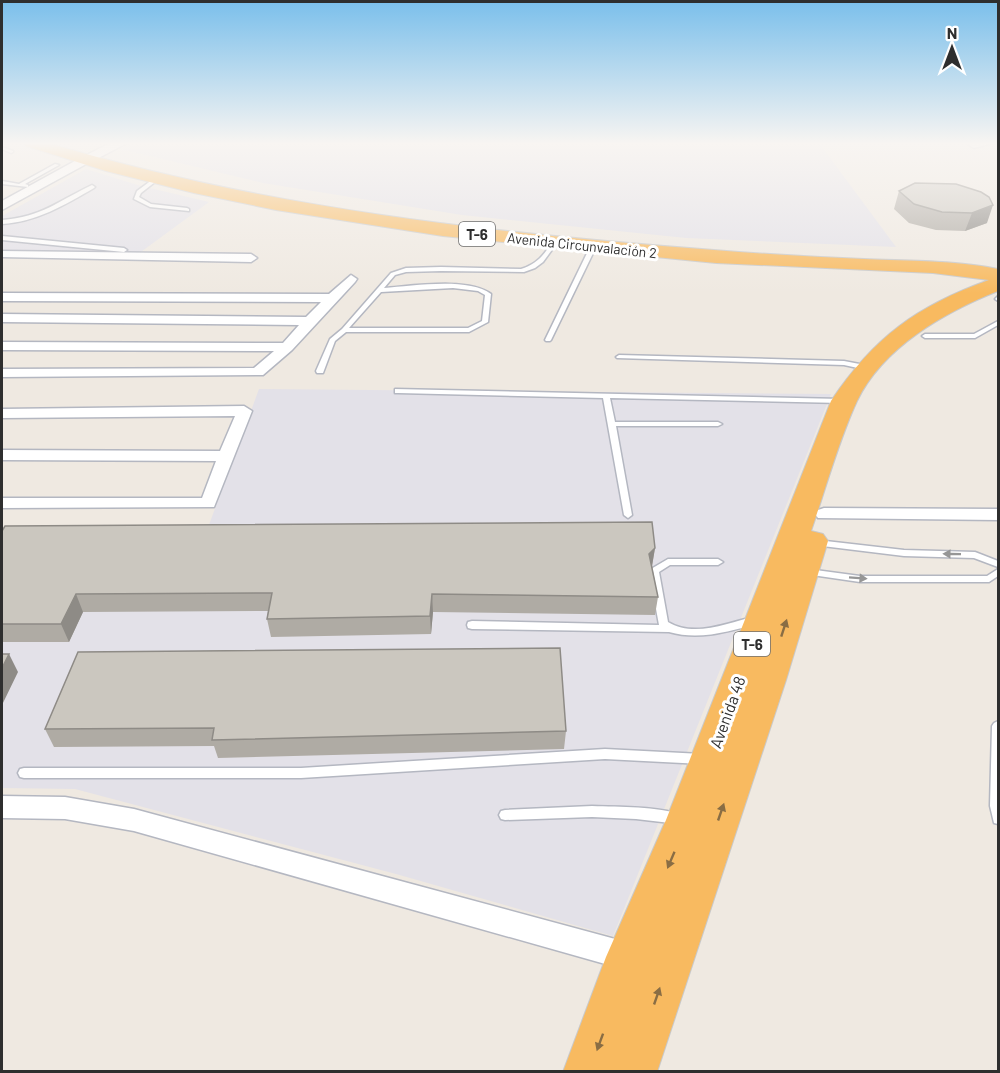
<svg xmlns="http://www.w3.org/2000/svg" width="1000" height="1073" viewBox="0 0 1000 1073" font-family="Barlow,sans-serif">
<rect width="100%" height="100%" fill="#efe9e1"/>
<!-- industrial -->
<path fill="#e3e1e8" d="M 133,143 L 819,143 L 896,247 L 686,238 L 462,215 L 263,183 L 121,149 Z
M 86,169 L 141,186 L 209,202 L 134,257 L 2,254 L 2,216 Z
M 259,389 L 831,394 L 613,936 L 396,874 L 75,789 L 2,788 L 2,534 L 206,533 Z"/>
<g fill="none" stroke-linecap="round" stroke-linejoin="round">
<defs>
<path id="service" d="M 2,147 L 13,151 L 13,152 L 11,153 L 2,149 Z
M 55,164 L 59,165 L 25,184 L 28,185 L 28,187 L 2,184 L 2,181 L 19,184 Z
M 156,177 L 160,178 L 141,193 L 139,197 L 151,204 L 187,208 L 189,209 L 189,211 L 150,207 L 134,199 L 137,191 Z
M 92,185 L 95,187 L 94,188 C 65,205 36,222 2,224 L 2,220 C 42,217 58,201 92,185 Z
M 2,236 L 124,248 L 127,250 L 124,252 L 2,240 Z
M 552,242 L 557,243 L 543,262 L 535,268 L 524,272 L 441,271 L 406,272 L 395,275 L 384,288 C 412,286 469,277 491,294 L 488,322 L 469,332 L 346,332 L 335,341 L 323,373 L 317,373 L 316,371 L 330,339 L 342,329 L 391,273 L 406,268 L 441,267 L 521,269 C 537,264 544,255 552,242 ZM 453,288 L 478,291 L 485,295 L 482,321 L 468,328 L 349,328 L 381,292 Z
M 593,245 L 596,247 L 551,340 L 550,341 L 546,341 L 545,340 L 590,247 Z
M 998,296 L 998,301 L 995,299 Z
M 998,321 L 998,325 L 975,338 L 925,338 L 922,336 L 925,334 L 974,334 Z
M 619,355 L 844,361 L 870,366 L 871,368 L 867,370 L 844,365 L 617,358 L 616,357 Z
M 395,389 L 842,399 L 846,401 L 842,403 L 610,398 L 615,422 L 718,422 L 722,424 L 718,426 L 616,426 L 632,515 L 628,518 L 624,515 L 603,398 L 398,393 L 395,393 Z
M 817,540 L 904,550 L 975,552 L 998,561 L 998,567 L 974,558 L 904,556 L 814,545 L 812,543 L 814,541 Z
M 668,559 L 718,559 L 723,562 L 718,565 L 670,565 L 659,572 L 668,622 C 694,638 728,623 756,616 L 760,617 L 761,620 L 760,623 C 730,631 700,641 669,632 L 472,629 L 468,628 L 467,625 L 468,622 L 472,621 L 659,625 L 649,571 L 651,569 Z
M 808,569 L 860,576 L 987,576 L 998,569 L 998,576 L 989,582 L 860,582 L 805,574 L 803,572 Z
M 998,721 L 998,824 L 994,823 L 990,806 L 992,726 L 994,723 Z
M 605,749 L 702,754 L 706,756 L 708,759 L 706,762 L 702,764 L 605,759 L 301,778 L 24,778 L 20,777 L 18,773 L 20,769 L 24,768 L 301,768 Z
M 592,806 C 620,807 657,806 683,815 L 685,819 L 683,823 L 679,824 L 636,819 L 592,817 L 505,820 L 501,819 L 499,815 L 501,811 L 505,810 Z"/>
<path id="minor" d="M 972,143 L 993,143 L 974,148 L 969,145 Z
M 2,251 L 251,254 L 257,258 L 251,262 L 2,257 Z
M 351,275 L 357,279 L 355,282 L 292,350 L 263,375 L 2,377 L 2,369 L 254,368 L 274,351 L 2,350 L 2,342 L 283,343 L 299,325 L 2,322 L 2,314 L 306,317 L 321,302 L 2,301 L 2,293 L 329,294 Z
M 244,406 L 252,411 L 214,507 L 2,508 L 2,498 L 202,498 L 216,461 L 2,460 L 2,450 L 220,451 L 235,416 L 2,418 L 2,409 Z
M 824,508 L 998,509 L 998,520 L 818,518 L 815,514 L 818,510 Z
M 2,796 L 65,797 L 134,809 L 630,943 L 640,947 L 644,957 L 640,967 L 630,971 L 134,831 L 65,819 L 2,818 Z"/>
<path id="tertiary" d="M 84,156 L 88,157 L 88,163 L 2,210 L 2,201 Z"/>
<path id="secondary" d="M 110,143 L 127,143 L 89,163 L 79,163 L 77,160 Z"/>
<path id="trunk" d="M 24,143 L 48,143 C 266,208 489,233 714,250 C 764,254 814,257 864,259 C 909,261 954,260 998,269 L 998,291 C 945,312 883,347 857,401 C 838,442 826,488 811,531 L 823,534 L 828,541 L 786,680 L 657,1072 L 563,1072 L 606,957 L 666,820 L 831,401 C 874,337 917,306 989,280 L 933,273 L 716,263 L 443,236 L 276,210 L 194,193 L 106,171 L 26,146 Z"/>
</defs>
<!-- service casing -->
<use href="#service" stroke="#b4b7c1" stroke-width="3"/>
<!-- minor casing -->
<use href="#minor" stroke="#b4b7c1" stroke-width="3"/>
<!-- tertiary casing -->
<use href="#tertiary" stroke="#b4b7c1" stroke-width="3"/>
<!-- secondary casing -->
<use href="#secondary" stroke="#b4b7c1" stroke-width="3"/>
<!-- trunk casing -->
<use href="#trunk" stroke="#c9c9c9" stroke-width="2"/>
<!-- service -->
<use href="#service" fill="#fff" fill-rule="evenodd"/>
<!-- minor -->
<use href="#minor" fill="#fff" fill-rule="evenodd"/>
<!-- tertiary -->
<use href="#tertiary" fill="#fff" fill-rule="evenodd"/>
<!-- secondary -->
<use href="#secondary" fill="#fff" fill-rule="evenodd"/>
<!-- trunk -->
<use href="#trunk" fill="#f8ba60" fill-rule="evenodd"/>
</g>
<!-- wall -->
<path fill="#afaba4" d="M 956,184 L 987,223 L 965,231 L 936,230 L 909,223 L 894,209 L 899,191 Z
M 2,531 L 655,548 L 652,566 L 658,597 L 655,615 L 433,612 L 431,634 L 271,637 L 267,619 L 268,611 L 83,612 L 69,642 L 2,642 Z
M 78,652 L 566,731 L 564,749 L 218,758 L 214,746 L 54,747 L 45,729 Z"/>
<!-- shaded-wall -->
<path fill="#8e8b86" d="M 993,205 L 987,223 L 965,231 L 972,213 Z
M 655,548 L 652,566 L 647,571 L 649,554 Z
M 76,594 L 83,612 L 69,642 L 61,624 Z
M 432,594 L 433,612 L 431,634 L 430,616 Z
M 9,654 L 18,672 L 2,705 L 2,668 Z"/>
<!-- building -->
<path fill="#cbc7bf" stroke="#8e8b86" stroke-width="1.5" d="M 915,183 L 956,184 L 981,192 L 989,197 L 993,205 L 972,213 L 942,212 L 914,204 L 899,191 Z
M 652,522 L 655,548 L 649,554 L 658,597 L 432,594 L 430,616 L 267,619 L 272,593 L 76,594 L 61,624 L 2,624 L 2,531 L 5,526 Z
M 560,648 L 566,731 L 212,740 L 214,728 L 45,729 L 78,652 Z
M 2,654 L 9,654 L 2,668 Z"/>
<!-- one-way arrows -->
<defs><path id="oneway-solid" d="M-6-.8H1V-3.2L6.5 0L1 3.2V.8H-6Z" transform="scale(1.5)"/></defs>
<g fill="#969696">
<use href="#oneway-solid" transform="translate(952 554) rotate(-179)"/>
<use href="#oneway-solid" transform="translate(858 578) rotate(4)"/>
</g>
<g fill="#896d44">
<use href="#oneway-solid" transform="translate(784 628) rotate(-72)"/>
<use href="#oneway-solid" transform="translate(721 812) rotate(-71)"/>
<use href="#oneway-solid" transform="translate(671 860) rotate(113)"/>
<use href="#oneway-solid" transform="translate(657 996) rotate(-71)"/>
<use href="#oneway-solid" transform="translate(600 1042) rotate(110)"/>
</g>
<!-- sky -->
<linearGradient id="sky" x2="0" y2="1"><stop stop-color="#7abfeb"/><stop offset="0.49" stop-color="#f8f5f2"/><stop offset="1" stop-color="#f8f5f2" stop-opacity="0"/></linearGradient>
<rect width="1000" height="293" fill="url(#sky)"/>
<g text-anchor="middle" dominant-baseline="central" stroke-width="6" stroke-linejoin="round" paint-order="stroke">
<!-- far-street labels -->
<g font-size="14" fill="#2e2e2e" stroke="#fff">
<text transform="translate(582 245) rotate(6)">Avenida Circunvalación 2</text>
</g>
<!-- shield labels -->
<g fill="#fff" stroke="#6d6d6d" stroke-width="1.5">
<rect x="459" y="222" width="36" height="24" rx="4.5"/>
<rect x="734" y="632" width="36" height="24" rx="4.5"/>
</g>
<g font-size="15" font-weight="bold" fill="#2e2e2e">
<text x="477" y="234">T-6</text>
<text x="752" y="644">T-6</text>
</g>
<!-- street labels -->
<g font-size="16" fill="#2e2e2e" stroke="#fff">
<text transform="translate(727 712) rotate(-70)">Avenida 48</text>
</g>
</g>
<!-- border -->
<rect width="1000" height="1073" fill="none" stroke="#2e2e2e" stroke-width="6"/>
<!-- north arrow -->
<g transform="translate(952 48)" stroke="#ffffff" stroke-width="4.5" paint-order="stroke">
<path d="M0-4.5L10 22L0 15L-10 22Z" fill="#2e2e2e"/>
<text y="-9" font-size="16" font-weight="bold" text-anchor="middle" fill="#2e2e2e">N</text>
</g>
</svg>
